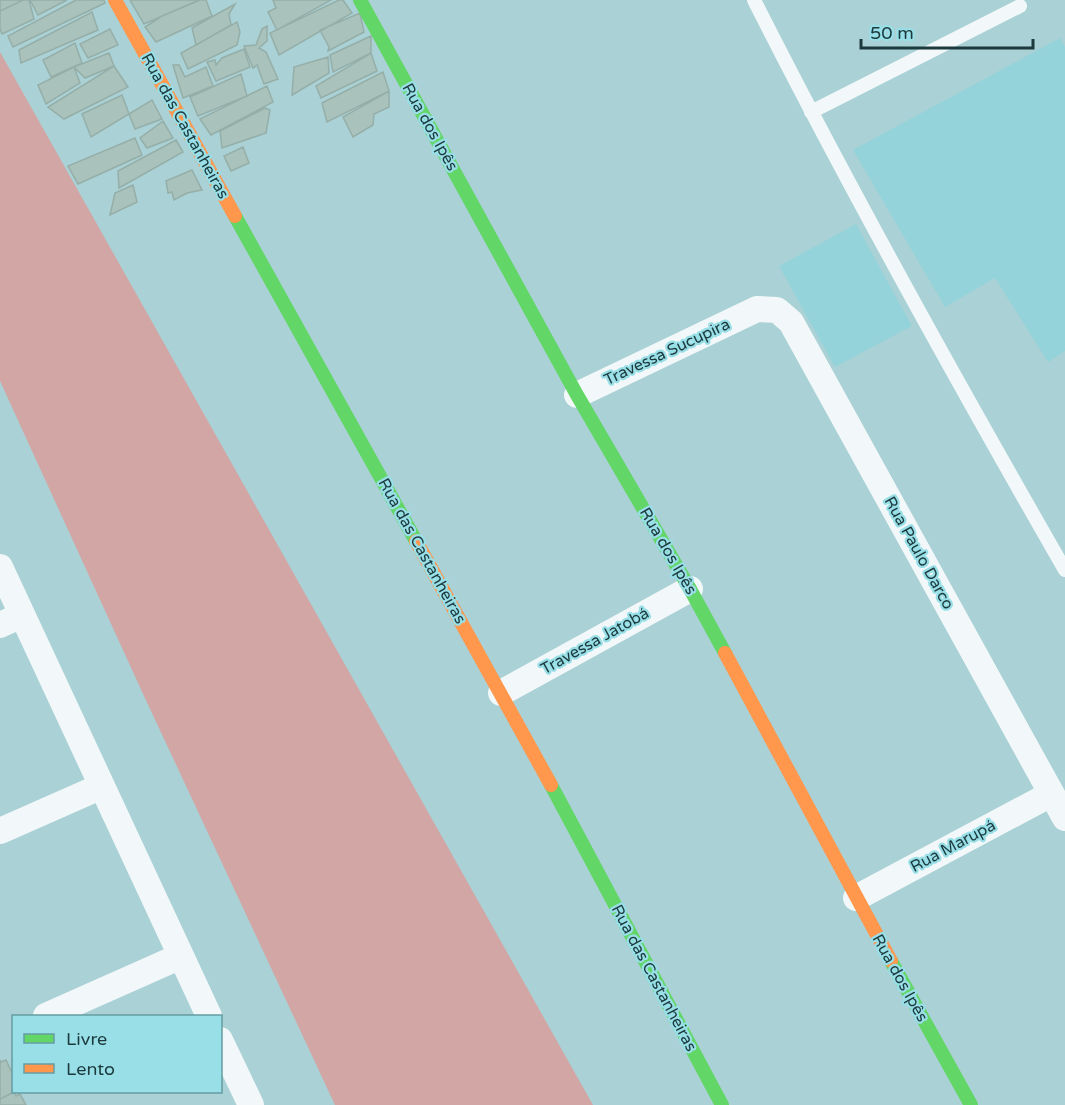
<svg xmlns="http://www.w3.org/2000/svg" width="1065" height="1105" viewBox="0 0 1065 1105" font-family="'Varela Round',sans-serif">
<rect width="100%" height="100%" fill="#aad1d5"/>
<!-- built -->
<path fill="#95d3da" d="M 1060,38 L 1065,47 L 1065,351 L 1048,362 L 995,278 L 945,307 L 853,150 Z
M 856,224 L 912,326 L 835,367 L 779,266 Z"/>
<!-- green -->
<path fill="#d2a6a5" d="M 0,52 L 593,1105 L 335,1105 L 144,696 L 0,381 Z"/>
<!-- building -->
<path fill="#a9c2bc" stroke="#95aea8" stroke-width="1.5" d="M 0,0 L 23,0 L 0,11 Z
M 23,0 L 29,0 L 34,19 L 2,34 L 0,29 L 0,11 Z
M 30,0 L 67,0 L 38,15 Z
M 76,0 L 104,0 L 105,3 L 13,47 L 8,36 Z
M 130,0 L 199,0 L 144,24 Z
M 200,0 L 206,0 L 212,16 L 156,42 L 145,27 L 162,16 Z
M 273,0 L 331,0 L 277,30 L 268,12 L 276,8 Z
M 339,0 L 343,0 L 352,13 L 279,55 L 270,33 Z
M 235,4 L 229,14 L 231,25 L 196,45 L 192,28 Z
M 92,12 L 98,30 L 21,63 L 19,50 Z
M 360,13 L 364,32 L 328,51 L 329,47 L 320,30 Z
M 237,22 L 240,32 L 237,45 L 188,69 L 181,53 Z
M 267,26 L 267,41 L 259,48 L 266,52 L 278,79 L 264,84 L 257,65 L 253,68 L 244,46 L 256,45 L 262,29 Z
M 110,29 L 118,45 L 88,58 L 80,44 Z
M 371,36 L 371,53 L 333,72 L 330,55 Z
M 75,43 L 82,63 L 51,77 L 43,60 Z
M 244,49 L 250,67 L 216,81 L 207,62 L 215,60 L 216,65 L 222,58 Z
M 109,53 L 114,66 L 85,78 L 74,67 Z
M 371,53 L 377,71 L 321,98 L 316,86 Z
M 328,57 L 329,73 L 292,95 L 294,67 Z
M 173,65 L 179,65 L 185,77 L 206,67 L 213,86 L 183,98 Z
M 114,66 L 128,87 L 64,119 L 48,107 Z
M 74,67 L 80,83 L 46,104 L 38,85 Z
M 383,72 L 389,91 L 327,122 L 322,103 Z
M 241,74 L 247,96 L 198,116 L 190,97 Z
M 267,86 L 273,102 L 211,135 L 200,119 Z
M 389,91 L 389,107 L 374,114 L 373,125 L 353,137 L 343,117 Z
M 122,95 L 129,114 L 91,137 L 82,114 Z
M 152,100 L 162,119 L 135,129 L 129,114 Z
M 265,108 L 270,110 L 266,133 L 222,148 L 220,131 Z
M 163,121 L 173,138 L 147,148 L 140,138 Z
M 135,138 L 142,155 L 78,184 L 68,166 Z
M 176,140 L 183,152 L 119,188 L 118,171 Z
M 243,147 L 249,163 L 231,171 L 224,156 Z
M 192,170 L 202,190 L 187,193 L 174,200 L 172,192 L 168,193 L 166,181 Z
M 133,185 L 137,202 L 110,215 L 115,193 Z
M 0,1060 L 1,1062 L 6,1060 L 14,1077 L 14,1092 L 0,1099 Z
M 14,1092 L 16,1096 L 20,1094 L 26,1105 L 0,1105 L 0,1099 Z"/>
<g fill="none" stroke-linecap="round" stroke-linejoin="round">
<!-- lane -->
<path stroke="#f2f8f9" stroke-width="14" d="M 754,0 C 852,194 957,382 1065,570
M 811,112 L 1020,6"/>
<!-- street -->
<path stroke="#f2f8f9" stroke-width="26" d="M 577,395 L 757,309 L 777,310 L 791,322 L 1065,818
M 0,567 L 209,1016
M 0,625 L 22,615
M 501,693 L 690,589
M 0,831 L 102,786
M 856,898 L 1051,794
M 46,1016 L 181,956
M 220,1040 L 251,1105"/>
<!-- fast -->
<path stroke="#63d668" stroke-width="14" d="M 360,0 L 577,395 L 690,589 L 725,653
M 235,216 L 416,541
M 551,785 L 722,1105
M 891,961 L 971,1105"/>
<!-- slow -->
<path stroke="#ff974d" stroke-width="14" d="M 115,0 L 235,216
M 416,541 L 551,785
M 725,653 L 891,961"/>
</g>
<g text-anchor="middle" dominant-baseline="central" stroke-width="4.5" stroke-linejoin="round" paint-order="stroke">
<!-- street labels -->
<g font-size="16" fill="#1c3a3d" stroke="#98dfe7">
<text transform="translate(185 126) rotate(61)">Rua das Castanheiras</text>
<text transform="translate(430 127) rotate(61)">Rua dos Ipês</text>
<text transform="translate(667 352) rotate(-25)">Travessa Sucupira</text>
<text transform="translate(422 551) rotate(61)">Rua das Castanheiras</text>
<text transform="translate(668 551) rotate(60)">Rua dos Ipês</text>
<text transform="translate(919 553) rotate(61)">Rua Paulo Darco</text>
<text transform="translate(595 641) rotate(-29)">Travessa Jatobá</text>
<text transform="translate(953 846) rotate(-28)">Rua Marupá</text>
<text transform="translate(654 978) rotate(62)">Rua das Castanheiras</text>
<text transform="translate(900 978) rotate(61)">Rua dos Ipês</text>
</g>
</g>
<!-- legend -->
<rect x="12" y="1015" width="210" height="78" fill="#98dfe7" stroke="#669da3" stroke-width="1.5"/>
<rect x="24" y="1034" width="30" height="9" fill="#63d668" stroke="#669da3" stroke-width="1.5"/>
<text x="66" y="1045" font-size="18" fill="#1c3a3d">Livre</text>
<rect x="24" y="1064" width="30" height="9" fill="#ff974d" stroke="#669da3" stroke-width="1.5"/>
<text x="66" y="1075" font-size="18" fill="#1c3a3d">Lento</text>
<!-- scale -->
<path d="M861 39v9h172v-9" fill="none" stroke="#1c3a3d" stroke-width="3"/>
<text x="870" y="39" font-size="18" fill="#1c3a3d" stroke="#98dfe7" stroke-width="4.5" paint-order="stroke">50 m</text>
</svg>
